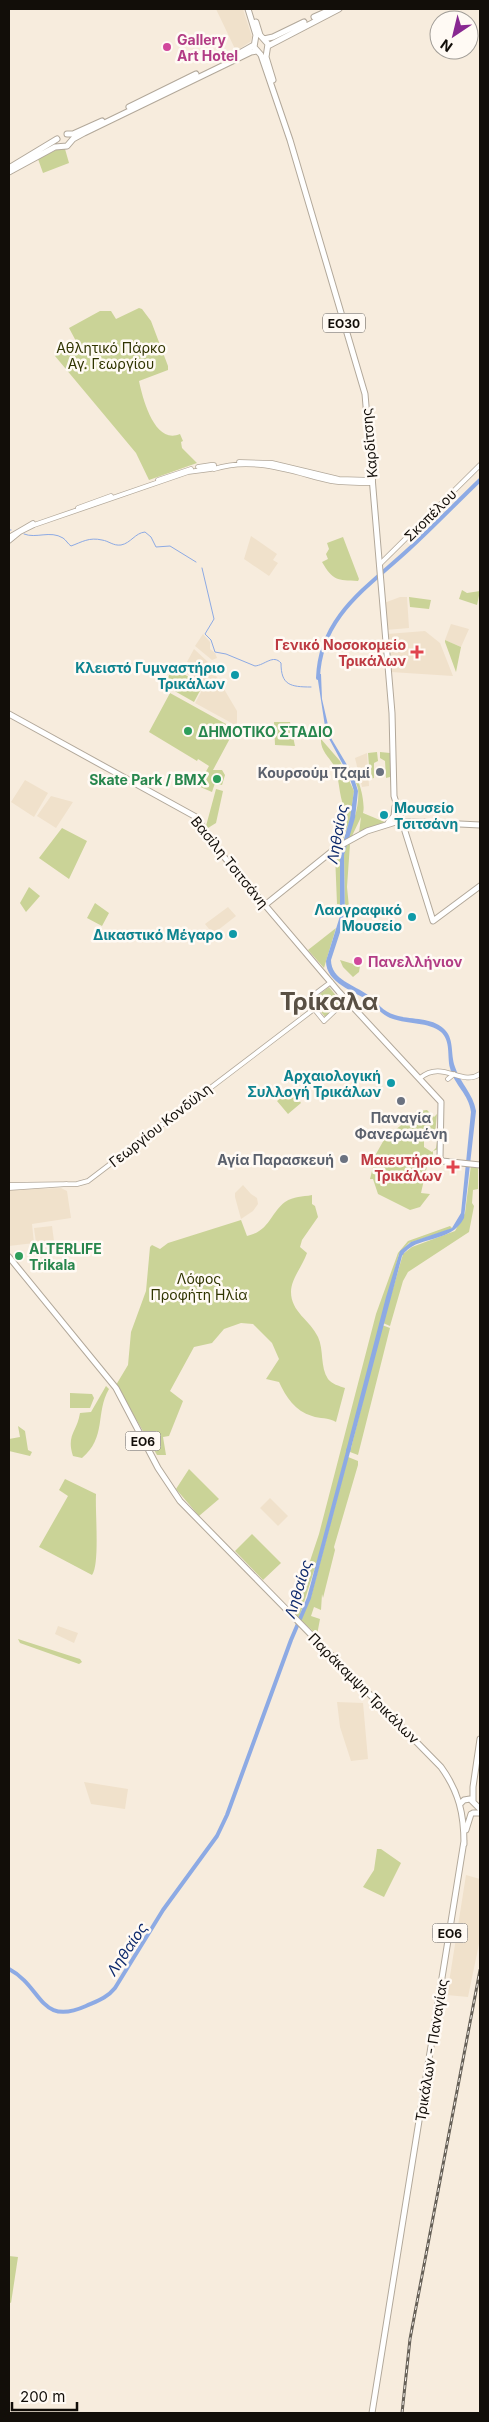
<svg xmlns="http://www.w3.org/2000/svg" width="489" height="2422" viewBox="0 0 489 2422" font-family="Inter,sans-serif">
<rect width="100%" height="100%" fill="#f7ecdd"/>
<!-- built -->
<path fill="#f0e1cb" d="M 216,9 L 243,9 L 252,37 L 250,42 L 236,51 Z
M 251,536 L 277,554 L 273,560 L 278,563 L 269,576 L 244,559 Z
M 400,597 L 407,597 L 409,628 L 386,630 L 384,603 Z
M 451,624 L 469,629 L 461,647 L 445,640 Z
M 425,631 L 440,643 L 453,676 L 391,672 L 387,634 Z
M 203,634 L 210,642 L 210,649 L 215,653 L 217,658 L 212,660 L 195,646 Z
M 194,649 L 208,662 L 237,711 L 237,726 L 195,703 L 205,685 L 182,671 Z
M 367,753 L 369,786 L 362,787 L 355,758 Z
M 25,780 L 48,793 L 34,817 L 11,802 Z
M 51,796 L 73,802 L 56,828 L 37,816 Z
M 228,907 L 236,916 L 213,934 L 205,924 Z
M 243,1185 L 251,1194 L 257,1198 L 258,1204 L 253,1211 L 241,1219 L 235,1197 L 235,1193 Z
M 61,1188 L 67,1191 L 71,1218 L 32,1224 L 34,1243 L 9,1246 L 9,1190 Z
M 52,1226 L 54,1241 L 36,1243 L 34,1228 Z
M 270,1498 L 288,1516 L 278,1526 L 260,1508 Z
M 58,1626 L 78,1633 L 74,1643 L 55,1634 Z
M 337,1702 L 363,1703 L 368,1759 L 351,1761 L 340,1727 Z
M 84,1782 L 128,1789 L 125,1809 L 91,1804 Z
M 466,1875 L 480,1879 L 480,1939 L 468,1997 L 447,1995 Z"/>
<!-- green -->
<path fill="#cad397" d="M 62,147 L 65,149 L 69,163 L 43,173 L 38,159 Z
M 139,308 L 142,309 L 151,321 L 168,366 L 168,370 L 139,381 C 143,400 155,445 180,434 L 183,441 L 181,442 L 182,448 L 197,463 L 149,480 L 136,453 L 55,356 L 77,343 L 69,328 L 100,311 L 111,311 L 116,319 Z
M 343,537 L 359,579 L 358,581 C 337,580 333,581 322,562 L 328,559 L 326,554 L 329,549 L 327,543 Z
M 462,590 L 467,593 L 480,591 L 477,605 L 459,599 Z
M 409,597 L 431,600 L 429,609 L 410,607 Z
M 445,640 L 461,647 L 456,672 L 445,642 Z
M 173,668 L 203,685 L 194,702 L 164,685 Z
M 170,693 L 235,729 L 213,770 L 222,770 L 225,775 L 222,785 L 215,783 L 212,792 L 198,786 L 209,766 L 198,759 L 197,761 L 149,732 Z
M 274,722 L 290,722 L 295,746 L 275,745 Z
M 321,739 L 340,761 L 354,791 L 350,820 L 342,842 L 338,844 L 347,813 C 339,800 340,784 336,771 C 333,759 320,753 321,739 Z
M 377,752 L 378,761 L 374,763 L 374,778 L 370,779 L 368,753 Z
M 380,752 L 390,753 L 391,785 L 390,777 L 386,778 L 385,761 L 380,758 Z
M 348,767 C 358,770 366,803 363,813 L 387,823 L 359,833 L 361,817 L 352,836 L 347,839 C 353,824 360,805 358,789 C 356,780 351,774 348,767 Z
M 216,789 L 223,791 L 216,823 L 208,828 L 206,826 Z
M 62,828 L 87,841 L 69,879 L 39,858 Z
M 350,844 L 347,887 L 349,907 L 345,906 L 344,855 L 345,847 Z
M 340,850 L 341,905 L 337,904 L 335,854 Z
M 29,887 L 40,896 L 26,912 L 20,903 Z
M 95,903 L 109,913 L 102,926 L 87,918 Z
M 336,928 L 324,968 L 308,950 Z
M 340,960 L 360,966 L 359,972 L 353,977 L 343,967 Z
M 329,987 L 342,1003 L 325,1017 L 312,1000 Z
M 292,1089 L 301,1103 L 288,1114 L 277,1101 Z
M 427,1110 L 434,1117 L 437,1114 L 435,1134 L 424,1135 L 424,1147 L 432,1152 L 436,1148 L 440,1124 L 439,1149 L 433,1151 L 433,1161 L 428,1162 L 421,1193 L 430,1194 L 420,1207 L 410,1210 L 378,1194 L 373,1179 L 370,1179 L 374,1163 L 372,1161 L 385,1138 L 419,1111 Z
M 471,1165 L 477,1166 L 478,1169 L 478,1189 L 473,1190 L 472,1203 L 474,1206 L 469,1232 L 408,1272 L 403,1281 L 390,1326 L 383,1323 L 403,1254 L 412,1247 L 455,1231 L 465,1213 Z
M 312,1195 L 312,1204 L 315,1206 L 318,1217 L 302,1240 L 300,1247 L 307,1253 C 302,1267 291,1279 291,1292 C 291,1312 310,1320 318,1337 C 324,1350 320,1367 328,1379 C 332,1384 339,1386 345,1388 L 336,1422 C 328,1417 320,1419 312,1416 C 295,1411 286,1397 279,1382 L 266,1379 L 279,1359 L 272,1343 L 253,1324 L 241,1323 L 224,1329 L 212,1343 L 194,1347 L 170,1391 L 183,1401 L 169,1436 L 163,1437 L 166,1455 L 157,1455 L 116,1385 L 128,1365 L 131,1332 L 146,1291 L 150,1247 L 152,1245 L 160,1249 L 168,1243 L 241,1220 L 247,1236 C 270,1231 271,1212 285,1202 C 294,1196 302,1197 312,1195 Z
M 450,1226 L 452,1228 L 448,1230 L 409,1243 L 399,1254 L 320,1552 L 299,1618 L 293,1612 L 319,1534 L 376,1314 L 398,1253 L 408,1241 Z
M 382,1325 L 390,1328 L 358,1455 L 350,1452 Z
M 106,1386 L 109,1389 C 95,1413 107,1437 82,1458 L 73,1456 C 66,1435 77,1432 80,1413 L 91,1412 Z
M 70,1393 L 92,1394 L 94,1398 L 90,1408 L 70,1408 Z
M 18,1426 L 25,1431 L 28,1450 L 32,1452 L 30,1456 L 9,1451 L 9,1439 L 20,1437 Z
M 348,1457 L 358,1461 L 358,1465 L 334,1547 L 335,1550 L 323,1598 L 322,1594 L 321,1610 L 314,1607 L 311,1616 L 320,1619 L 317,1635 L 301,1620 L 311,1597 Z
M 189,1469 L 219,1499 L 199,1516 L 176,1489 Z
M 65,1479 L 96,1494 C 95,1512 100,1564 92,1575 L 39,1547 L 68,1496 L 59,1490 Z
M 252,1534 L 281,1563 L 263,1580 L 235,1551 Z
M 18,1639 L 80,1659 L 82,1662 L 79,1664 L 20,1643 Z
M 377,1849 L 381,1849 L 401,1863 L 384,1897 L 363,1887 L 374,1870 Z
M 9,2256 L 18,2257 L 11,2303 L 9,2302 Z"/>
<!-- water -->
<path fill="#8daae4" d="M 317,674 L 321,674 L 322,699 L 331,738 L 353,775 L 358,791 L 355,818 L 344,855 L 345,917 L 331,960 C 331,980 355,985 368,995 C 377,1002 383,1012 395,1015 C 409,1020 431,1017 443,1028 C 455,1038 450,1053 455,1067 C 460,1083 473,1093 476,1111 L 464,1218 C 450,1245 416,1234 402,1256 L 350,1452 L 346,1451 L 386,1297 L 400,1251 L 411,1242 L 452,1228 L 461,1213 L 471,1112 C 469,1094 454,1085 450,1068 C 447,1056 451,1041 441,1032 C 429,1022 407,1024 393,1019 C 383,1016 377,1008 369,1001 C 354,991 326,983 326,961 L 340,916 L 340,853 L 350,818 L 354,791 L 349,776 L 326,733 Z"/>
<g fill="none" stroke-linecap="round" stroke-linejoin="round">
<!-- stream -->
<path stroke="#8daae4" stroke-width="1" d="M 9,530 L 11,530
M 24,534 C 36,539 50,530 63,538 C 66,540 68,544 71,546 C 82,542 89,537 102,540 C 109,541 113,546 121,545 C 131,543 135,533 145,532 L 151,537 L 156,547 L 170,546 L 196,562
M 202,568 L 214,619 L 205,634 L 211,640 L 215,652 L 226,654 L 255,666 C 265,665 273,654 281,663 C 281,685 290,687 311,687"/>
<!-- river -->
<path stroke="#8daae4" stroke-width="4" d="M 318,678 C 320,616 368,587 409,549 C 433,527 456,503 480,480
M 9,1969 C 43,1987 39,2027 86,2006 C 97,2001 107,1998 115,1988 L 163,1910 L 217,1836 L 227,1815 L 291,1640 L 309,1598 L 349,1448"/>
<defs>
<path id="secondary" d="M 239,462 L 272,463 L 339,479 L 373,480
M 211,465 L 214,465 L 214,469 L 211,468 Z
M 198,467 L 211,465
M 214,469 C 253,456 292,472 331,481 C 344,483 359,483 373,483
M 158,480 L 191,469
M 78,508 L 111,496
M 9,537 L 33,523
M 9,541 L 20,532 L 34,525 L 188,472 L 211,469
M 379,565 L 480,465
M 331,982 L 307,1000 L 324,1021 L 346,1000
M 420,1078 C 443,1059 461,1087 480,1074
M 448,1079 L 454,1074
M 9,1185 L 77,1184 L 88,1181 L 314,1009
M 9,1188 L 67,1184"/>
<path id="primary" d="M 248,9 L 256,35 L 254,47 L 261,55 L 290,140 L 365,394 L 392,713 L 394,796 L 433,921 L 480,886
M 314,17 L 332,9
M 256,22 L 260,35 L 268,44 L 266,57 L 273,80
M 264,39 L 273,37 L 304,22
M 268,46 L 339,9
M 229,59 L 254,45
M 129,107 L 196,74
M 67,134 L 73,134 L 102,121
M 9,168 L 57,139
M 9,172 L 55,147 L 67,146 L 73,139 L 84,133 L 251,52 L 257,51
M 9,714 L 196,817 L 219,851 L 339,992 L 441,1102 L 440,1158 L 442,1161
M 388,823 L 394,816 L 395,807
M 265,905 L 336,848 L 367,831 L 399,821 L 480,825
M 442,1161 L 480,1165
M 9,1257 L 116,1388 L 158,1468 L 180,1501 L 441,1767 C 459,1792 464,1814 464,1844
M 473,1801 L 473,1787 L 480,1739
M 460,1804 L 464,1800 L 470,1799 L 480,1809
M 473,1813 L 480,1813
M 466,1830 L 471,1814
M 372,2413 L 464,1841"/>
</defs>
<!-- secondary casing -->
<use href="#secondary" stroke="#b2a89a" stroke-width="5.5"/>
<!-- primary casing -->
<use href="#primary" stroke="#b2a89a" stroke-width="7"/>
<!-- secondary -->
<use href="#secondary" stroke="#fff" stroke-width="4"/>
<!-- primary -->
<use href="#primary" stroke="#fff" stroke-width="5"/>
<defs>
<path id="rail" d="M 402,2413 L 410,2339 L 480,1970"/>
</defs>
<!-- rail casing -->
<use href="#rail" stroke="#666057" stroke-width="3"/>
<!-- rail -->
<use href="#rail" stroke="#fffaf4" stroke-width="1" stroke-dasharray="4" stroke-linecap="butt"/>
</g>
<!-- markers -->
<g fill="#d1479c" stroke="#fffaf4" stroke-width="2">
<circle cx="167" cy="47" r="5"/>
<circle cx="358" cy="961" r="5"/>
</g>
<g fill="#e0444e" stroke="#fffaf4" stroke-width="2">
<path d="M414.5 644.5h5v5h5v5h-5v5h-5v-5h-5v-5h5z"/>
<path d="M450.5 1159.5h5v5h5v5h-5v5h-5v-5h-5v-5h5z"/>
</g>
<g fill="#0f9aa8" stroke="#fffaf4" stroke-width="2">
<circle cx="235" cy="675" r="5"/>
<circle cx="384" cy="815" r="5"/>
<circle cx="412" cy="917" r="5"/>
<circle cx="233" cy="934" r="5"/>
<circle cx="391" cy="1083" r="5"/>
</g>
<g fill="#2e9e5b" stroke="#fffaf4" stroke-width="2">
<circle cx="188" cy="731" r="5"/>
<circle cx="217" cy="779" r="5"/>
<circle cx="19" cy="1256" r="5"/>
</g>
<g fill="#6b7280" stroke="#fffaf4" stroke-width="2">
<circle cx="380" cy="772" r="5"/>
<circle cx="401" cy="1101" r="5"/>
<circle cx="344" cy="1159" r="5"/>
</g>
<g text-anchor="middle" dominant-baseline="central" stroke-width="5" stroke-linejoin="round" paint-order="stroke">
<!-- shield labels -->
<g fill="#fffaf4" stroke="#595550" stroke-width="1">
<rect x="323" y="313.5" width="42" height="19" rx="4"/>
<rect x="125.5" y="1431.5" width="35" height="19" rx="4"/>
<rect x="432.5" y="1923.5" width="35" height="19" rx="4"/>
</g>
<g font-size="12" font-weight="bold" fill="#120e09">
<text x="344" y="323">ΕΟ30</text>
<text x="143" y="1441">ΕΟ6</text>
<text x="450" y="1933">ΕΟ6</text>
</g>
<!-- hotel labels -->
<g font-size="14" font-weight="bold" fill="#b23c85" stroke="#fffaf4" text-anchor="start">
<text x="177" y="39">Gallery<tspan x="177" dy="16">Art Hotel</tspan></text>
<text x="368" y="961">Πανελλήνιον</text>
</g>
<!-- park labels -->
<g font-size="14" fill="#303500" stroke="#fffaf4">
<text x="111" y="347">Αθλητικό Πάρκο<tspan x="111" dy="16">Αγ. Γεωργίου</tspan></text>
<text x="199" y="1278">Λόφος<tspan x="199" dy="16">Προφήτη Ηλία</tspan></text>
</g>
<!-- street labels -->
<g font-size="14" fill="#120e09" stroke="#fffaf4">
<text transform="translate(369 443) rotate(-95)">Καρδίτσης</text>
<text transform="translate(430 515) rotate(-45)">Σκοπέλου</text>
<text transform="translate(230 862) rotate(51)">Βασίλη Τσιτσάνη</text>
<text transform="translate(160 1125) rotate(-38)">Γεωργίου Κονδύλη</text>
<text transform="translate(364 1688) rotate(45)">Παράκαμψη Τρικάλων</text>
<text transform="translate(431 2050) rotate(-81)">Τρικάλων - Παναγίας</text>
</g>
<!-- health labels -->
<g font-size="14" font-weight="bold" fill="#be3a42" stroke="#fffaf4" text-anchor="end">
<text x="406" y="644">Γενικό Νοσοκομείο<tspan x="406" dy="16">Τρικάλων</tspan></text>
<text x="442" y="1159">Μαιευτήριο<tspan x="442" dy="16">Τρικάλων</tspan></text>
</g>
<!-- culture labels -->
<g font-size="14" font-weight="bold" fill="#0d838f" stroke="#fffaf4" text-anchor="end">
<text x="225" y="667">Κλειστό Γυμναστήριο<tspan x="225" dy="16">Τρικάλων</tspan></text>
<text x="394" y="807" text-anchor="start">Μουσείο<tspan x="394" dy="16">Τσιτσάνη</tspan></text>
<text x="402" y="909">Λαογραφικό<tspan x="402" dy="16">Μουσείο</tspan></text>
<text x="223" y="934">Δικαστικό Μέγαρο</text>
<text x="381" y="1075">Αρχαιολογική<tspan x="381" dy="16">Συλλογή Τρικάλων</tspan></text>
</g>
<!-- leisure labels -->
<g font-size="14" font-weight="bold" fill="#27864d" stroke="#fffaf4" text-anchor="start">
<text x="198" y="731">ΔΗΜΟΤΙΚΟ ΣΤΑΔΙΟ</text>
<text x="207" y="779" text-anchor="end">Skate Park / BMX</text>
<text x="29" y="1248">ALTERLIFE<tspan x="29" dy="16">Trikala</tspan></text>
</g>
<!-- worship labels -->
<g font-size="14" font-weight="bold" fill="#5b616d" stroke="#fffaf4" text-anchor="end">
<text x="370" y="772">Κουρσούμ Τζαμί</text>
<text x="401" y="1117" text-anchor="middle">Παναγία<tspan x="401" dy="16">Φανερωμένη</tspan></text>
<text x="334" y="1159">Αγία Παρασκευή</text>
</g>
<!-- water labels -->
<g font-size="15" font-style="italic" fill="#0f2b6d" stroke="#fffaf4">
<text transform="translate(337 834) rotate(-80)">Ληθαίος</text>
<text transform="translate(298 1589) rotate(-73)">Ληθαίος</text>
<text transform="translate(127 1949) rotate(-56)">Ληθαίος</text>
</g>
<!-- town labels -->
<g font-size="24" font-weight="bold" fill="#595044" stroke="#fffaf4">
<text x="329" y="1001">Τρίκαλα</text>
</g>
</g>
<!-- border -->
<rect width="489" height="2422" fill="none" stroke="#120e09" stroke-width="20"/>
<!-- north arrow -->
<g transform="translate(454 35) rotate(215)"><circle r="24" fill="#fffaf4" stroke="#a09c96"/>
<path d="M0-4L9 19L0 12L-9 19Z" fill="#892891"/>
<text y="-8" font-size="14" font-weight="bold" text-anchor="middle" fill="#120e09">N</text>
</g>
<!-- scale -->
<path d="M12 2402v8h65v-8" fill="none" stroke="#120e09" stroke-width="2.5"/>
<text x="20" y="2402" font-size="15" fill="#120e09" stroke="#fffaf4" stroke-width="4" paint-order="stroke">200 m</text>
</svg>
